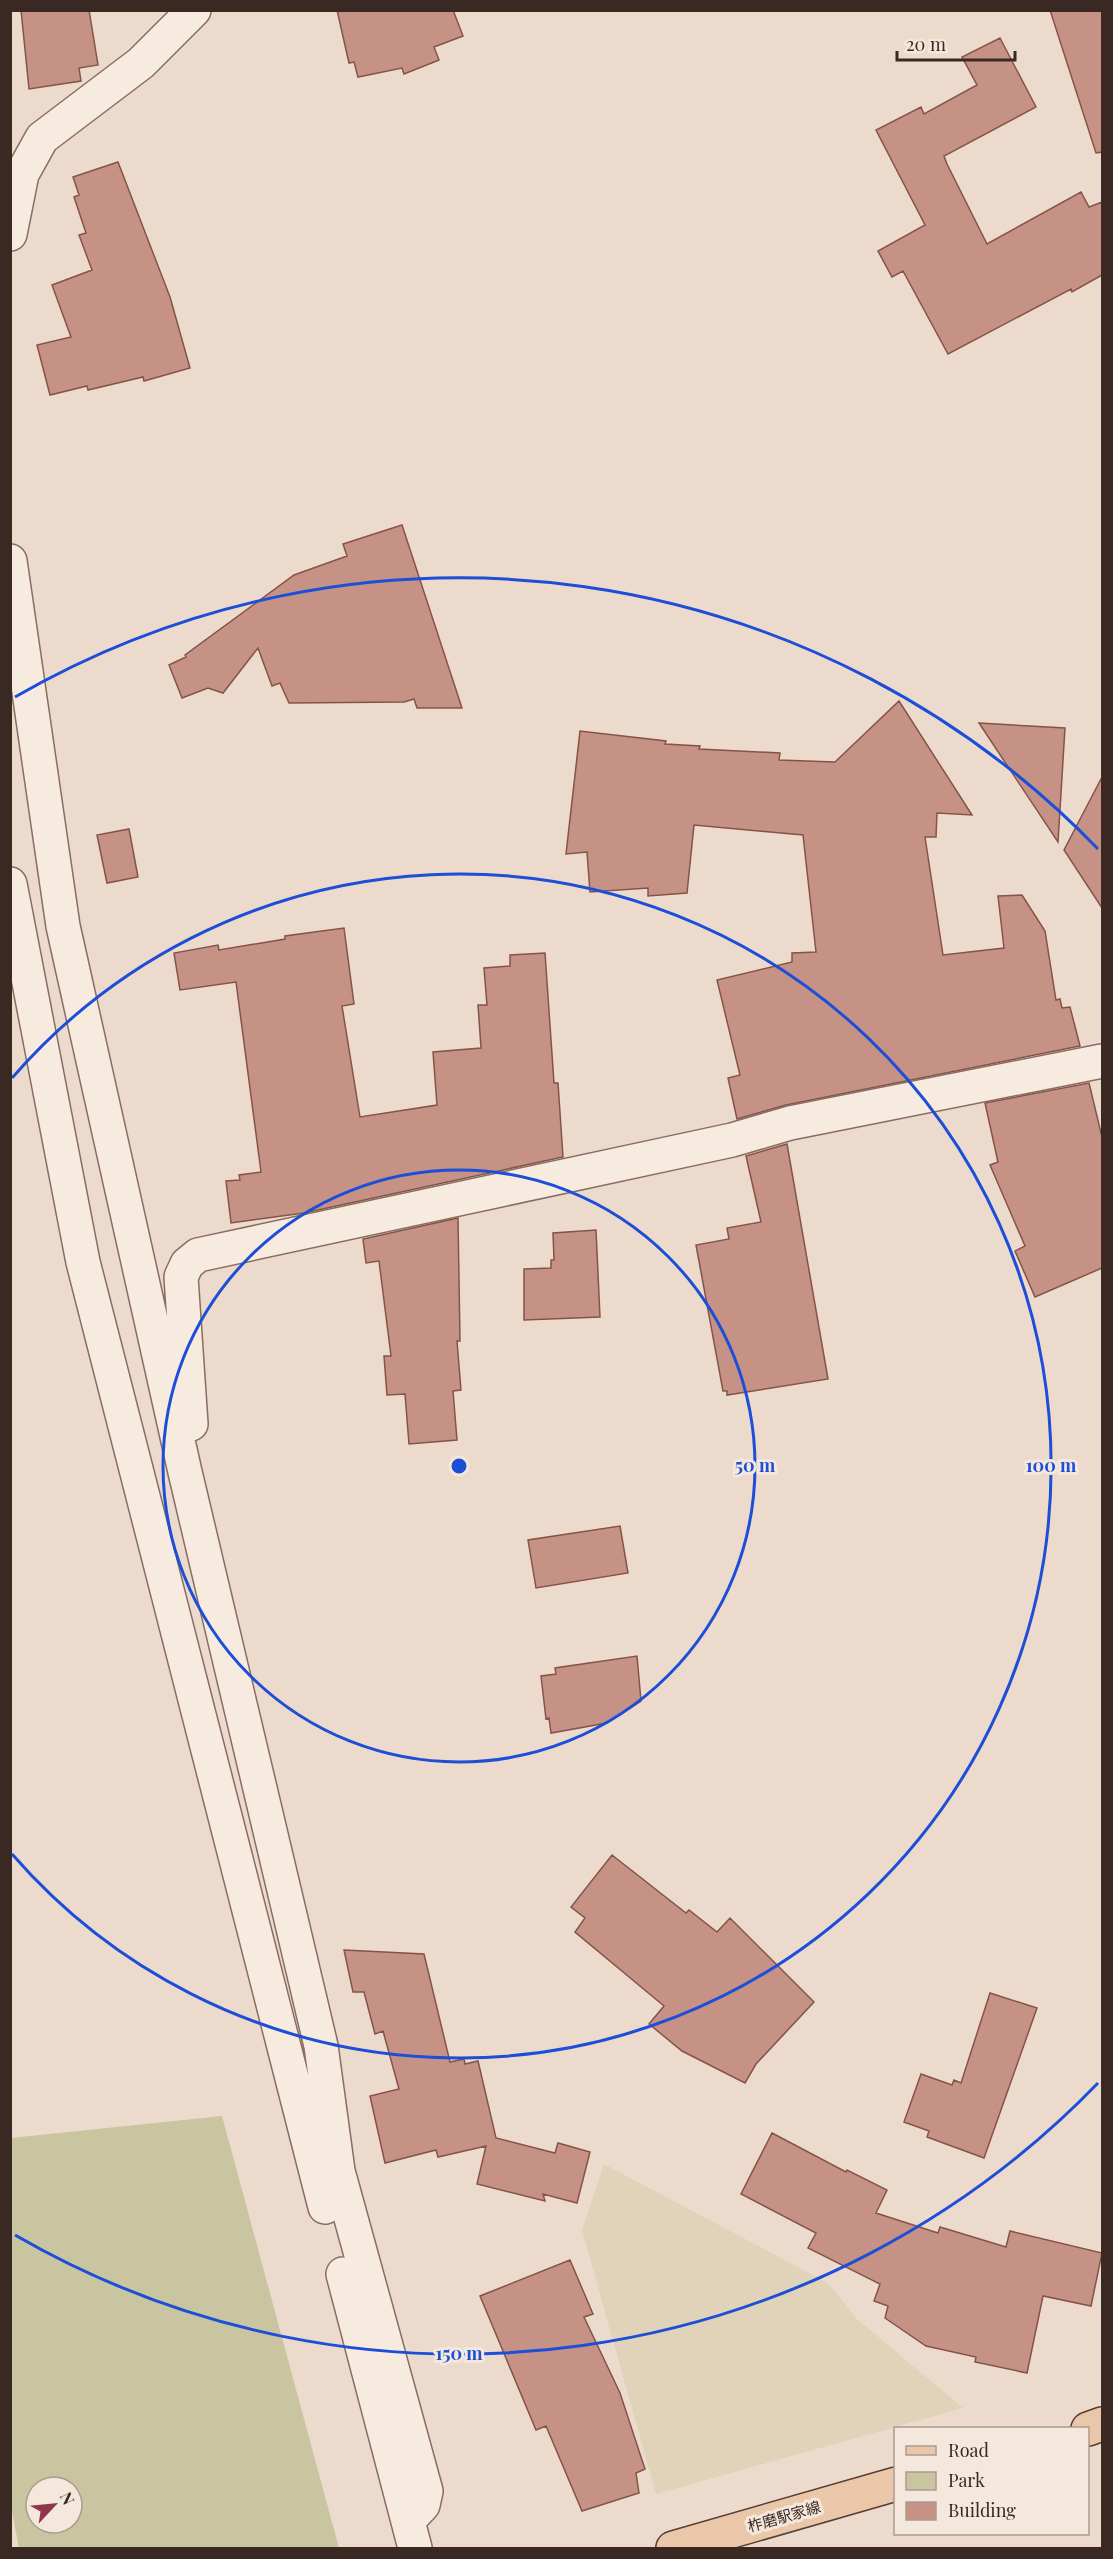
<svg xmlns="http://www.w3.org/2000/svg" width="1113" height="2559" viewBox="0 0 1113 2559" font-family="'Playfair Display','Noto Sans JP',serif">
<rect width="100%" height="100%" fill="#ecdbcc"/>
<!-- farmland -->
<path fill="#e1d2ba" d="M 604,2164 L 828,2283 L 857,2319 L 963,2408 L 656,2494 L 582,2230 Z"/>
<!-- green -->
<path fill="#c9c5a0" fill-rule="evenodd" d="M 222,2116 L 339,2548 L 19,2548 L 10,2501 L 11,2138 ZM 36,2487 L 72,2487 L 72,2523 L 36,2523 Z"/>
<!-- building -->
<path fill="#c69285" stroke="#855349" stroke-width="1.5" d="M 21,10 L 89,10 L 98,65 L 79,68 L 81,81 L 29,89 Z
M 337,10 L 453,10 L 463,36 L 434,47 L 439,60 L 404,74 L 402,68 L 358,77 L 354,62 L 349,63 Z
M 1050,10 L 1102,10 L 1102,152 L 1096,153 Z
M 1000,38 L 1036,107 L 944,156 L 947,164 L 987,244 L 1081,192 L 1089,207 L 1102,202 L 1102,275 L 1072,292 L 1071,289 L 948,354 L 903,271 L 892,277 L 878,251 L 925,225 L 876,130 L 921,107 L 924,114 L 977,85 L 962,57 Z
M 118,162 L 170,297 L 190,368 L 144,381 L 143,377 L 88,390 L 87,386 L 50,395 L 37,345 L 71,337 L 52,285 L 92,270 L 79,235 L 86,233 L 74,197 L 79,195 L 73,177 Z
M 402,525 L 462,708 L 417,708 L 414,699 L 404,702 L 289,703 L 280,683 L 272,686 L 258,648 L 223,693 L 208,688 L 182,698 L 169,665 L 186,657 L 185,655 L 294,575 L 347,556 L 343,544 Z
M 899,701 L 972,815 L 937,813 L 936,837 L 925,837 L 943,955 L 1004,948 L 998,896 L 1022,895 L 1045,931 L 1056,1000 L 1060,999 L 1062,1008 L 1070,1007 L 1080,1046 L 786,1105 L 737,1119 L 728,1078 L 740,1075 L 717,980 L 792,962 L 792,953 L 816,952 L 803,835 L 694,825 L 687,893 L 648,896 L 648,888 L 590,892 L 587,852 L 566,854 L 580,731 L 666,741 L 665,744 L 700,746 L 699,749 L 780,753 L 779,760 L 835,762 Z
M 979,723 L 1065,728 L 1058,842 Z
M 1102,777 L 1102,908 L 1064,850 Z
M 129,829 L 138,877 L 107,883 L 97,835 Z
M 344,928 L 354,1004 L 342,1006 L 360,1117 L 437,1105 L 433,1052 L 481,1048 L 478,1005 L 487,1005 L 484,968 L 510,966 L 510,955 L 545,953 L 554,1083 L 558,1083 L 563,1157 L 304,1213 L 231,1223 L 226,1181 L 240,1180 L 239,1175 L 261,1172 L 236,982 L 180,990 L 174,953 L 218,945 L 219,950 L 285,939 L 285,936 Z
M 1089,1083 L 1102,1137 L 1102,1268 L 1035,1297 L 1015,1251 L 1025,1246 L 990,1165 L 998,1162 L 985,1103 Z
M 787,1144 L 828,1379 L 727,1395 L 727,1391 L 723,1391 L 696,1245 L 729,1239 L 727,1228 L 761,1222 L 746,1156 Z
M 458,1218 L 460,1341 L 457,1341 L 461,1390 L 453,1391 L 457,1440 L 409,1444 L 405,1394 L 387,1395 L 384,1356 L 391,1356 L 379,1261 L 366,1263 L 363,1239 Z
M 596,1230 L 600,1317 L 524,1320 L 524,1269 L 551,1268 L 551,1260 L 554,1260 L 553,1233 Z
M 620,1526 L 628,1573 L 536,1588 L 528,1540 Z
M 637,1656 L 641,1701 L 607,1723 L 551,1733 L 549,1718 L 546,1719 L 541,1676 L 556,1674 L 555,1668 Z
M 612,1855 L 686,1913 L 689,1910 L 717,1932 L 730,1918 L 814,2002 L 756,2064 L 745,2083 L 682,2051 L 649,2024 L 664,2006 L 575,1932 L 585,1918 L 571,1907 Z
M 344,1950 L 424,1954 L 450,2062 L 464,2059 L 465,2064 L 478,2061 L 496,2138 L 555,2153 L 558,2143 L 590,2152 L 577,2203 L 543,2194 L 545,2201 L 477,2184 L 486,2146 L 438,2157 L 436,2150 L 385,2163 L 370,2096 L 399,2089 L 383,2031 L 375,2034 L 364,1992 L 353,1992 Z
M 990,1993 L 1037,2008 L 984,2158 L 927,2137 L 929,2131 L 904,2122 L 921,2074 L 952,2085 L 954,2080 L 961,2083 Z
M 772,2133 L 846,2172 L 847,2170 L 887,2190 L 876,2213 L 938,2233 L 940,2227 L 1006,2247 L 1010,2231 L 1102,2253 L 1091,2306 L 1043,2296 L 1027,2373 L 975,2362 L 976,2357 L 926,2346 L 885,2318 L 888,2306 L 874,2301 L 880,2284 L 808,2248 L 816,2233 L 741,2194 Z
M 570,2260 L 593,2314 L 584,2317 L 620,2393 L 645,2469 L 636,2473 L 639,2493 L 582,2511 L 546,2426 L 536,2430 L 480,2296 Z"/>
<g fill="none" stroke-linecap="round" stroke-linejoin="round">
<defs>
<path id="minor" d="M 10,234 L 22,174 L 42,138 L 141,63 L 194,10
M 10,561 L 63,926 L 185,1472 L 321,2046 L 338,2171 L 426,2491 L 423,2505 L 408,2521
M 10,884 L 83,1262 L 325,2207
M 191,1424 L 181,1277 L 187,1264 L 198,1255 L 732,1140 L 790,1123 L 1102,1061
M 343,2274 L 415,2548"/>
<path id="major" d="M 1088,2429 L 1102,2424
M 673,2548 L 896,2484"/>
</defs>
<!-- minor casing -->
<use href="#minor" stroke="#886d61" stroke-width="36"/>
<!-- major casing -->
<use href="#major" stroke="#563d34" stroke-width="36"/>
<!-- minor -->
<use href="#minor" stroke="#f7eadf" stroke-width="33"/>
<!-- major -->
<use href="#major" stroke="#eac7a9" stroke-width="33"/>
</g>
<!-- distance rings -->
<g fill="none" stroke="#1d4ed8" stroke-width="3">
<circle cx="459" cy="1466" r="296"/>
<path d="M12 1078A592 592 0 1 1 12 1854"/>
<path d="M1098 2083A888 888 0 0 1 15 2235M15 697A888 888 0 0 1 1098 849"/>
</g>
<g text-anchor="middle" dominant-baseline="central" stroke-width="6" stroke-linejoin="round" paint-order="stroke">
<!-- street labels -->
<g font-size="15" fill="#3a2923" stroke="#f4e7db">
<text transform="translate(784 2516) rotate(-16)">柞磨駅家線</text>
</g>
</g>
<circle cx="459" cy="1466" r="9" fill="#1d4ed8" stroke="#f4e7db" stroke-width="3"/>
<g font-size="18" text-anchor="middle" font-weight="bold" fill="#1d4ed8" stroke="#f4e7db" stroke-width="6" stroke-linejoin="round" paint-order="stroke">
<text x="755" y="1472">50 m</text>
<text x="1051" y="1472">100 m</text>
<text x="459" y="2360">150 m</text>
</g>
<!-- border -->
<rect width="1113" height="2559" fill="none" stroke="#3a2923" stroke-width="24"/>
<!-- legend -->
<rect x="894" y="2427" width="195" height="108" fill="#f4e7db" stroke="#aa9b91" stroke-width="1.5"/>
<rect x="906" y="2446" width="30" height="9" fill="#eac7a9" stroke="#aa9b91" stroke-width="1.5"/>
<text x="948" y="2457" font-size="18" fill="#3a2923">Road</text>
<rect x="906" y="2472" width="30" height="18" fill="#c9c5a0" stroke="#aa9b91" stroke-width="1.5"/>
<text x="948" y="2487" font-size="18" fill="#3a2923">Park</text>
<rect x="906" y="2502" width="30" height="18" fill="#c69285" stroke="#aa9b91" stroke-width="1.5"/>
<text x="948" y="2517" font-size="18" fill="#3a2923">Building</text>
<!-- north arrow -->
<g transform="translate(54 2505) rotate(64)"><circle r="28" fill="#f4e7db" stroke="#aa9b91" stroke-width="1.5"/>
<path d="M0-4.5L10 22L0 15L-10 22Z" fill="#92364b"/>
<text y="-9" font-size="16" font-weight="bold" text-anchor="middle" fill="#3a2923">N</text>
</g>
<!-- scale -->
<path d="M897 51v9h118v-9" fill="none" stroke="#3a2923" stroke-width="3"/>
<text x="906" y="51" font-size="18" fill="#3a2923" stroke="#f4e7db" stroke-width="4.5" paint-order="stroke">20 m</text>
</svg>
